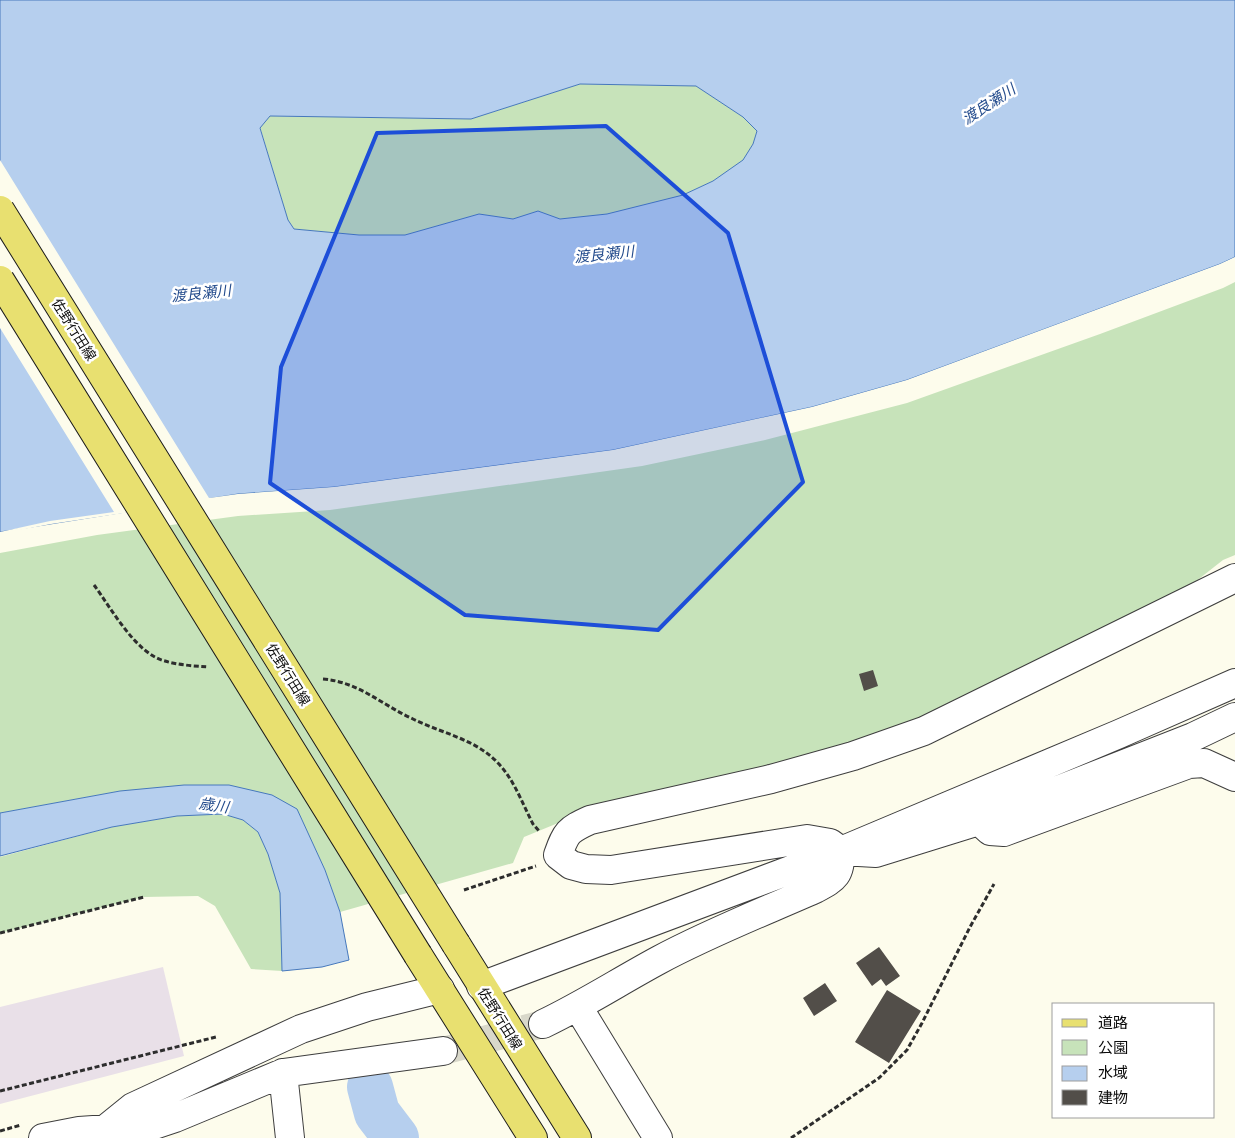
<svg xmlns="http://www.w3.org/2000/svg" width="1235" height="1138" viewBox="0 0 1235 1138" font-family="Literata,'Noto Sans JP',serif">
<rect width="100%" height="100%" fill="#fdfcec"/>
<!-- industrial -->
<path fill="#e9e0e8" d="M 163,967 L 184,1056 L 0,1104 L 0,1007 Z"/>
<!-- green -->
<path fill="#c7e3ba" d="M 580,84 L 696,86 L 743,117 L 757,131 L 753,144 L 743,161 L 713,181 L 683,195 L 607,214 L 560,219 L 538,211 L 513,219 L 479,214 L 405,235 L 359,235 L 294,229 L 288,220 L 260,127 L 270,116 L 471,119 Z
M 1235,282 L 1235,555 L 1223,560 L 1172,600 L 924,731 L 563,821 L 524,837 L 513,863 L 340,912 L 325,870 L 297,810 L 120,791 L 0,813 L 0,553 L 97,535 L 238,516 L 330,510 L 642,466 L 765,440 L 907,403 L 1100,334 L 1223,288 Z
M 223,814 L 243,820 L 258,832 L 268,854 L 280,893 L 282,971 L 251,969 L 215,906 L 198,896 L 144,897 L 0,933 L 0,857 L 112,827 L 177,816 Z"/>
<!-- water -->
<path fill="#b6cfee" stroke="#4678bc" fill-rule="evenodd" d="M 0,0 L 1235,0 L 1235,257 L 1220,264 L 907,380 L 812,407 L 613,450 L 334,487 L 238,494 L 0,532 ZM 580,84 L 696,86 L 743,117 L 757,131 L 753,144 L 743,160 L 713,181 L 683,195 L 607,214 L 560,219 L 538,211 L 513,219 L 479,214 L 405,235 L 359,235 L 294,229 L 288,220 L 260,128 L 270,116 L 471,119 Z
M 184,785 L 229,785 L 272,795 L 297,809 L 325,870 L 340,912 L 349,960 L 322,967 L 282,971 L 280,893 L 268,854 L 258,832 L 243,820 L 223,814 L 177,816 L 112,827 L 0,856 L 0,813 L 120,791 Z"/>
<!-- pier -->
<path fill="#fdfcec" d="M 0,160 L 209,498 L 238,494 L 334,487 L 613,450 L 812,407 L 907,380 L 1220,264 L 1235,257 L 1235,259 L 1221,267 L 907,382 L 813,409 L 614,453 L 334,490 L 238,496 L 51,524 L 0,534 L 0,532 L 50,521 L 114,512 L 0,328 Z"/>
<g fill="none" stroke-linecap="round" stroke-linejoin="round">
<!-- river -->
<path stroke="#b6cfee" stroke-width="46" d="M 370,1087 L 377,1113 L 396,1138"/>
</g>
<!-- building -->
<path fill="#524e49" d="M 873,670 L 878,686 L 864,691 L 859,674 Z
M 879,947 L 900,976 L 886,986 L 881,979 L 872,986 L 856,963 Z
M 825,983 L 837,1001 L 814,1016 L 803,998 Z
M 887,990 L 921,1011 L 889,1063 L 855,1042 Z"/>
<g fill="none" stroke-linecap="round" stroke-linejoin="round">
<!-- minor-tunnel -->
<path stroke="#d9d8ca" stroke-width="28" stroke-dasharray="28 14" stroke-linecap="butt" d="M 443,1051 L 543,1024"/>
<defs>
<path id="minor" d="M 1235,578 L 924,731 L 853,756 L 771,779 L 590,820 C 568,830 566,832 558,855 L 571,865 L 586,869 L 611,870 L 807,839 L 830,843 L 841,851 L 876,853 L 979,821 L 1193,737 L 1235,717
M 979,821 L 990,831 L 1004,832 L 1189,764 L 1204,763 L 1235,777
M 481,986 L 841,851 L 1119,734 L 1235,683
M 578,1007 L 658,1138
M 543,1024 C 583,1005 620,981 659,960 C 709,933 763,912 815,889 C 837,877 839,876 841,851
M 283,1073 L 290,1138
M 105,1132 L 107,1128 L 133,1107 L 301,1029 L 367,1007 L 440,989
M 43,1138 L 79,1131 L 151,1126 L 175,1118 L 283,1073 L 443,1051"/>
<path id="major" d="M 456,944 L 577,1138
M 418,955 L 533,1138"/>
</defs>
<!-- minor casing -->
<use href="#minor" stroke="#3e3e3e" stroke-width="30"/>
<!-- major casing -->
<use href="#major" stroke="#1c1c1c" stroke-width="30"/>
<!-- path -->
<path stroke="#2d2d2d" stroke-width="3" stroke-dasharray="5 2.5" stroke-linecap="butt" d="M 94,585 C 111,608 136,654 165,661 C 178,665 194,666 208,667
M 323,679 C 359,682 382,705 413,719 C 441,733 475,739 497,762 C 514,779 522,803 533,824 L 539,831
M 464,890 L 536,866
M 0,933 L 144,897
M 0,1091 L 216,1037
M 0,1131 L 21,1125
M 791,1138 L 879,1078 L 907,1050 L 922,1023 L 970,927 L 994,884"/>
<!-- minor -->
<use href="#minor" stroke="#fff" stroke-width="28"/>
<!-- major -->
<use href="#major" stroke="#e8e070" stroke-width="28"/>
<defs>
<path id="major-bridge" d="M 0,210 L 456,944
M 0,280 L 418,955"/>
</defs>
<!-- major-bridge casing -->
<use href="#major-bridge" stroke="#1c1c1c" stroke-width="30" stroke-linecap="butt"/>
<!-- major-bridge -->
<use href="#major-bridge" stroke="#e8e070" stroke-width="28"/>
</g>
<!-- marked area -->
<path fill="#1d4ed8" fill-opacity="0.2" stroke="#1d4ed8" stroke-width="4" stroke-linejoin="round" d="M 606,126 L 728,233 L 803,482 L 658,630 L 465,615 L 270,483 L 281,367 L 377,133 Z"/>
<g text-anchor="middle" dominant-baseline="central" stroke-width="5" stroke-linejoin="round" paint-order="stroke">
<!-- street labels -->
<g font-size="14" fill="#0b0b0b" stroke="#fff">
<text transform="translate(75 329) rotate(58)">佐野行田線</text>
<text transform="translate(289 674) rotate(58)">佐野行田線</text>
<text transform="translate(501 1018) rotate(58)">佐野行田線</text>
</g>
<!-- water labels -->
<g font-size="15" font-style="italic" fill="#244c8d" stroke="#fff">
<text transform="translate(988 103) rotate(-33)">渡良瀬川</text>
<text transform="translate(604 253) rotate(-6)">渡良瀬川</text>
<text transform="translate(201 292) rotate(-6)">渡良瀬川</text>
<text transform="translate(214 804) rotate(8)">歳川</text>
</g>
</g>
<!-- legend -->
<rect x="1052" y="1003" width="162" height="115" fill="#ffffff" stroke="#9d9d9d"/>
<rect x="1062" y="1019" width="25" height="8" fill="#e8e070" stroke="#9d9d9d"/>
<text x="1098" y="1028" font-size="15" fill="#0b0b0b">道路</text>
<rect x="1062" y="1040" width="25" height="15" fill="#c7e3ba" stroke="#9d9d9d"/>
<text x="1098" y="1053" font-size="15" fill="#0b0b0b">公園</text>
<rect x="1062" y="1066" width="25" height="15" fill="#b6cfee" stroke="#9d9d9d"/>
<text x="1098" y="1078" font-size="15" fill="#0b0b0b">水域</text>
<rect x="1062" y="1090" width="25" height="15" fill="#524e49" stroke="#9d9d9d"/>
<text x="1098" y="1103" font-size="15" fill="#0b0b0b">建物</text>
</svg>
